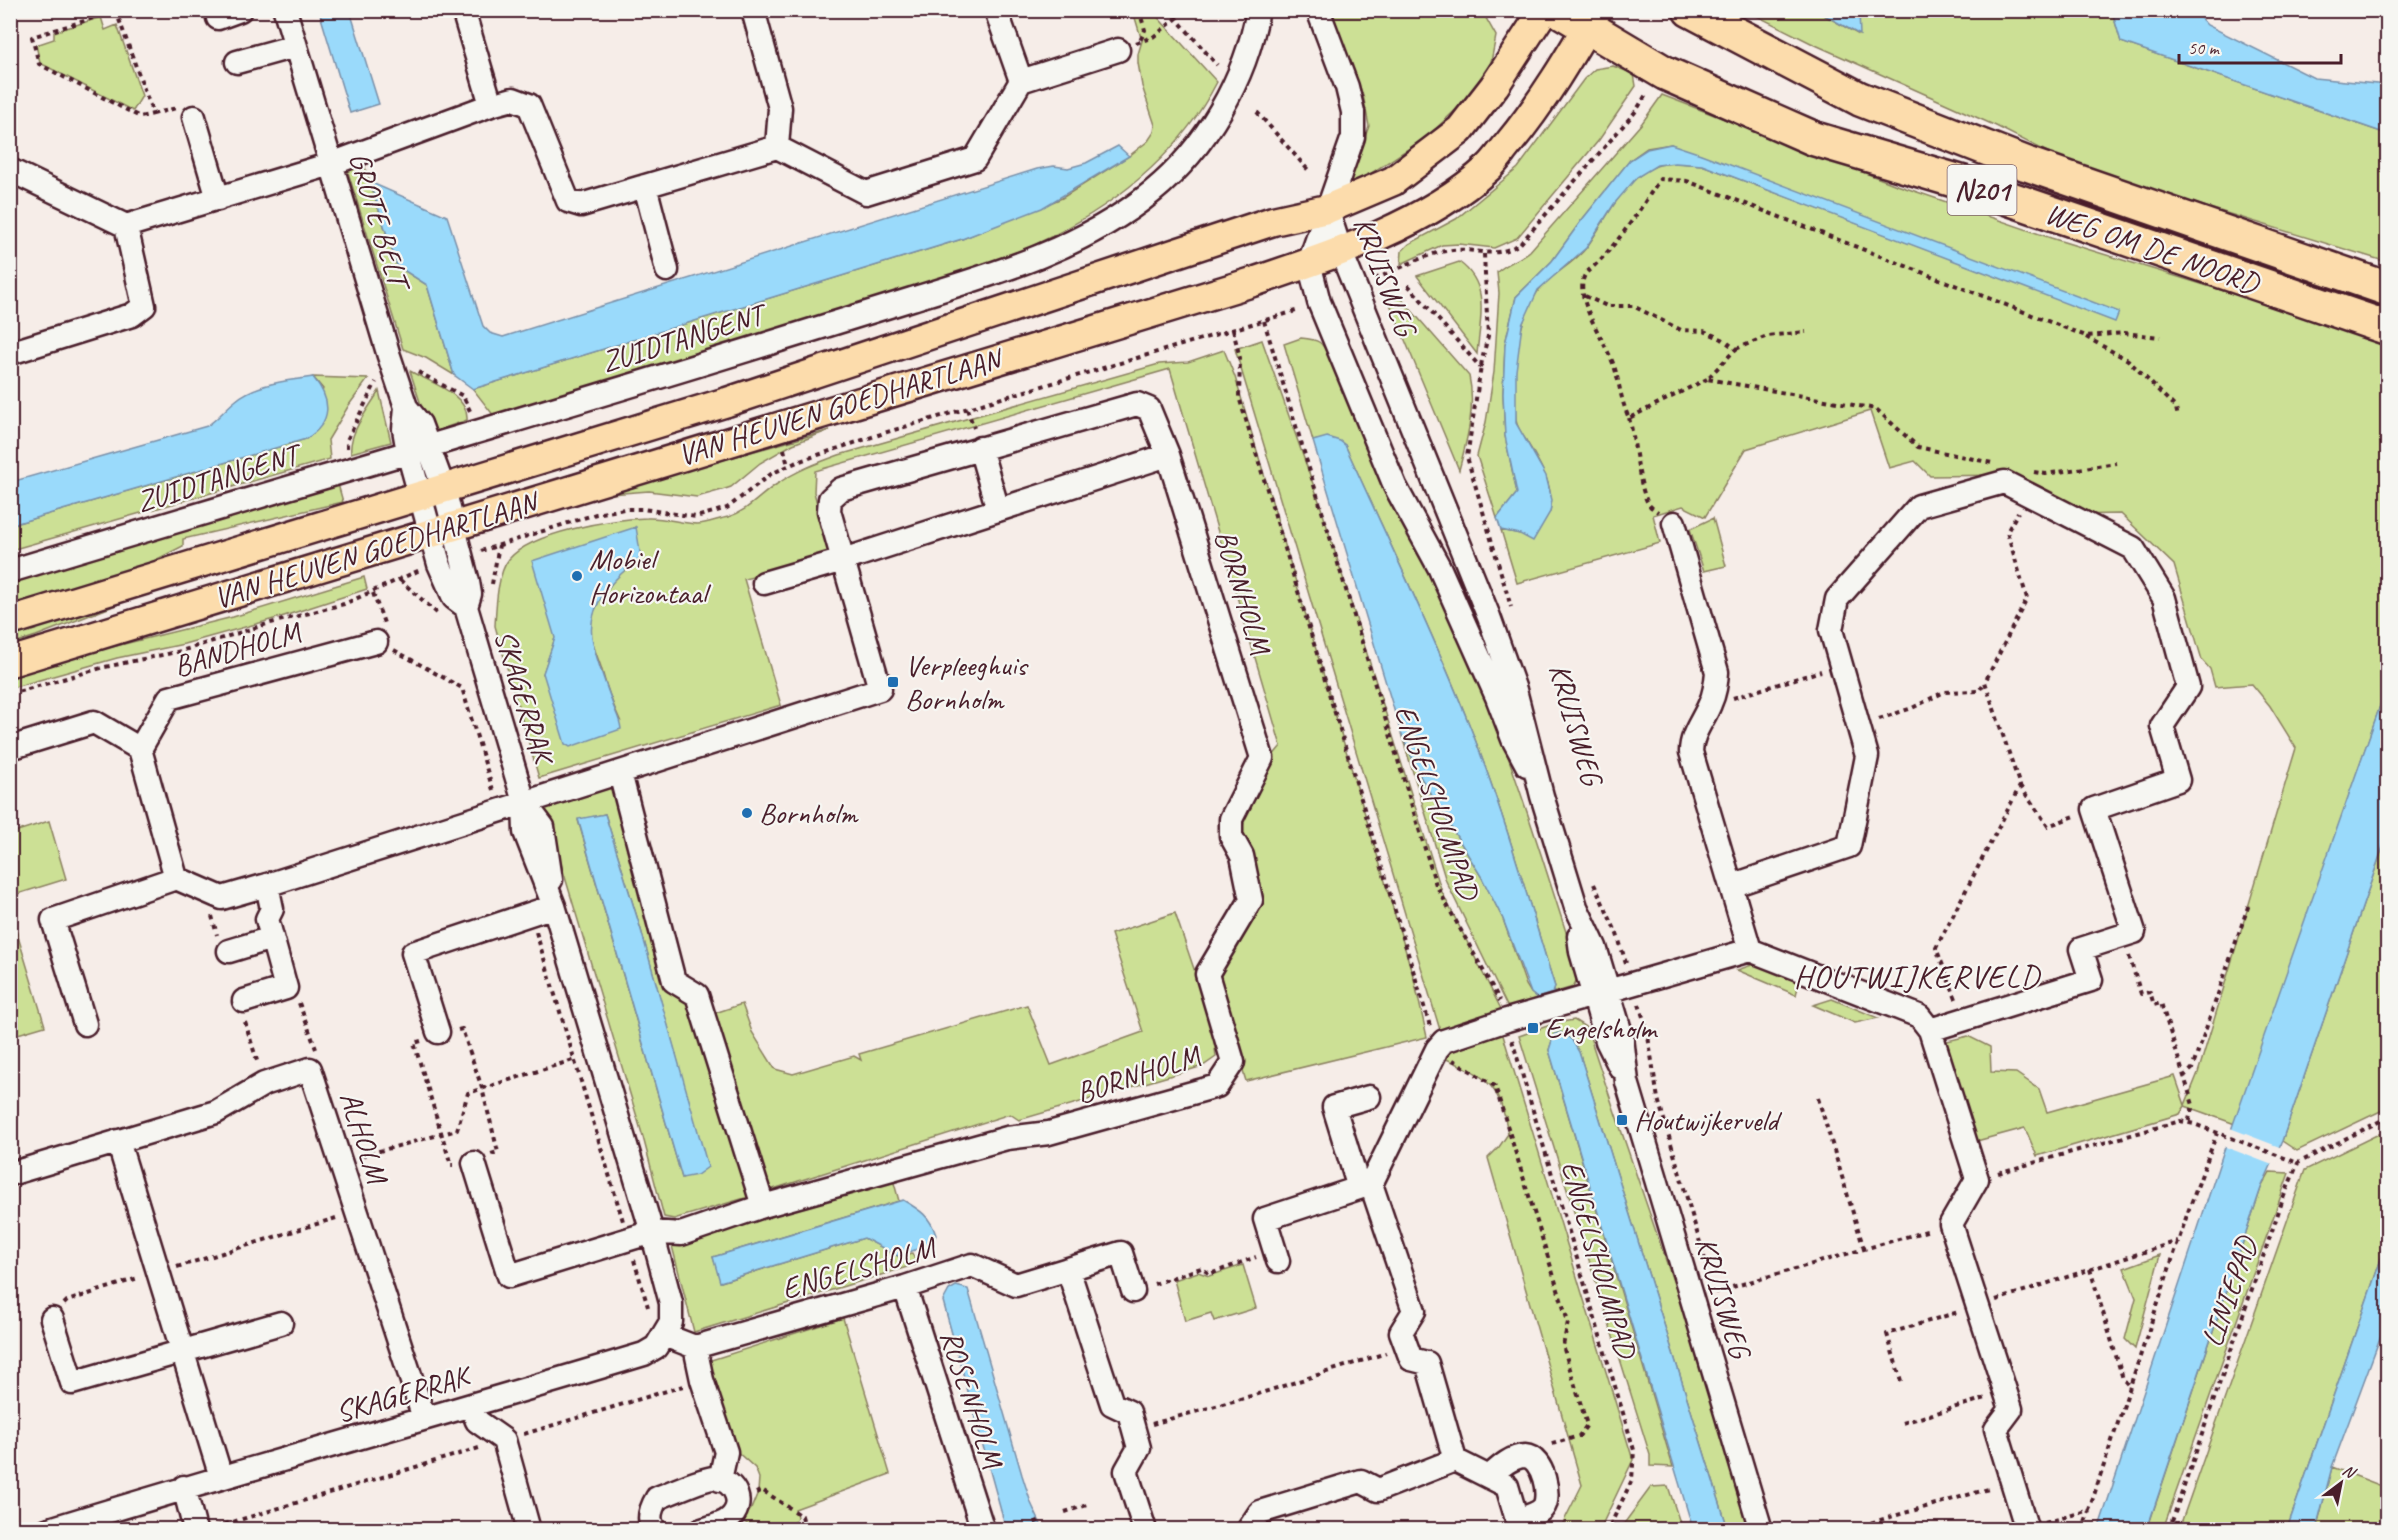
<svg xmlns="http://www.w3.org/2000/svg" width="2398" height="1540" viewBox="0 0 2398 1540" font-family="Caveat,sans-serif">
<rect width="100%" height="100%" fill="#f6ede8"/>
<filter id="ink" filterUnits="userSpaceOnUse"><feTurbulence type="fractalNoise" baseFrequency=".0167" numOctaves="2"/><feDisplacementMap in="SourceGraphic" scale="12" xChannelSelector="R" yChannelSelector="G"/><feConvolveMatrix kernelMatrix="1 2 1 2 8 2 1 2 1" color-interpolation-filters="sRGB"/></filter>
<g filter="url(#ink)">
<!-- green -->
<path fill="#cce095" stroke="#8b8060" stroke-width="1.5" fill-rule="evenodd" d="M 1133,11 L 1152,11 L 1217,82 C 1135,241 939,283 781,330 C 686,359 590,387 494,416 L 473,389 L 962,239 L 1062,198 L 1129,156 L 1148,141 L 1154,132 L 1155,125 L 1142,86 L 1138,63 L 1138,54 L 1142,41 Z
M 1330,11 L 1482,11 L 1496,36 L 1491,62 L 1466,100 L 1428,136 L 1364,178 L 1348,183 L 1369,126 L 1363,95 Z
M 1747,11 L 1817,11 L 1859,35 L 1859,11 L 2112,11 L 2121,42 L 2387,134 L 2387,262 L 2079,168 L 1996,126 L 1811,43 Z
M 101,17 L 105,30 L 117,25 L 142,96 L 133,111 L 40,63 L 36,45 L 54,39 L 54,32 Z
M 1613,66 L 1634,74 L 1636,86 L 1599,140 L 1517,238 L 1494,248 L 1459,244 L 1442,245 L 1401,264 L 1402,251 L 1409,244 L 1456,219 L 1518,168 L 1584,79 L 1595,69 Z
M 1662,95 L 1894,184 L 2051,238 L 2387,341 L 2387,686 L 2235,1124 L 2185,1106 L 2180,1114 L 2037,1156 L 2025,1128 L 1973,1142 L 1943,1042 L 1968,1036 L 1990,1047 L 1991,1072 L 2016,1073 L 2039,1089 L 2047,1112 L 2175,1076 L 2185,1105 L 2198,1073 L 2296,748 L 2270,706 L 2252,684 L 2215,687 L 2210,669 L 2202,660 L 2174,565 L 2121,514 L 2067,515 L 2006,475 L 1930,476 L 1915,461 L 1889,468 L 1870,411 L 1746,449 L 1705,517 L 1683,506 L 1653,515 L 1660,543 L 1517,583 L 1501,530 L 1520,534 L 1550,512 C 1555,485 1539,463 1526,440 C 1522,434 1517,427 1516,420 C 1513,379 1514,325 1538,291 C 1550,274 1573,265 1586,248 C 1607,220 1621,180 1656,166 C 1670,161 1688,164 1702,165 L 2115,321 L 1671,144 L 1647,148 L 1630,160 L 1581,221 L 1552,261 L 1516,297 L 1505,344 L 1503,394 L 1505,436 L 1517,493 L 1497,518 L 1477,456 L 1486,422 L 1494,372 L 1499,293 L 1497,272 C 1507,263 1519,260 1530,251 L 1642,123 Z
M 363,161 L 397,266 L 427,285 L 454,375 L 426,358 L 403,349 L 346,166 Z
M 1459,262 C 1491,285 1480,319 1477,354 L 1417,276 Z
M 1398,295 L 1469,376 C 1476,407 1467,440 1459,470 L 1390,304 Z
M 1301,338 C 1320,340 1321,341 1330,357 C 1384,473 1443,588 1490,708 C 1523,792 1548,879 1577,965 L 1578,977 L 1573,987 L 1553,993 L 1555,987 C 1527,897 1502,806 1467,719 C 1430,626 1386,536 1345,445 L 1328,438 L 1313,441 L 1284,344 Z
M 1262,340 L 1318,498 L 1442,892 L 1502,1011 L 1440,1030 L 1235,349 Z
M 1224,350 L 1235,377 L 1414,979 L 1427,1037 L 1246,1081 L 1212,972 L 1258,893 L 1240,835 L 1261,770 L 1281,746 L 1170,369 L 815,471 L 814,492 L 831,559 L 744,579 L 781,705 L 539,778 L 495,626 C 496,608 497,573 509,559 C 532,532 612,519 647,518 C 663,517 680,523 697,524 C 706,524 718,519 728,517 C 748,511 760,495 777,484 C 796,471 817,463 839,455 L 1159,364 L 1188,362 ZM 635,527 L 641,558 C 617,574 587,604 591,636 C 593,647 598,658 601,667 C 606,686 612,703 620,720 L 543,674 L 555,638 Z
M 410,371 C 429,382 469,394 467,420 L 430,433 Z
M 313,377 L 368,379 L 349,405 L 328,440 L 330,459 L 11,550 L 11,525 L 306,439 L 323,389 Z
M 379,391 L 391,442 L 351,453 C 348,433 369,408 379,391 Z
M 830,430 L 793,444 L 760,463 L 731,487 L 722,490 L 697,497 L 649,491 L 597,495 Z
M 338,484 L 343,502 L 183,539 L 183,546 L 138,569 L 11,611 L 10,582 L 191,526 Z
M 1713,518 L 1726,566 L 1704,571 L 1690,529 Z
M 204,571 L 36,636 L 11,644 L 11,626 Z
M 364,577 L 367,589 L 281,617 L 184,644 L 117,658 L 11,688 L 11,672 L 233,617 Z
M 1401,733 L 1421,778 L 1481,876 L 1503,919 L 1526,985 L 1531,993 L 1537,998 L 1508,1008 L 1446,881 Z
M 618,785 L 671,984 L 693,998 L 755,1195 L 674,1219 L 664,1217 L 643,1137 L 544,807 ZM 605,814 L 641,930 L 707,1167 L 682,1178 L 578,820 Z
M 49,821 L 66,879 L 11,896 L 11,833 Z
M 2387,835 L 2387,1108 L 2297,1151 L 2282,1141 Z
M 10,910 L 45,1026 L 11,1036 L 10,1036 Z
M 1175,913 L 1212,1022 L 1216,1057 L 1203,1066 L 1019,1120 L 1010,1114 L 770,1190 L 715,1013 L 742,1004 L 752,1032 L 775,1069 L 793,1074 L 854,1056 L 861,1060 L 859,1054 L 1027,1005 L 1051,1065 L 1143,1032 L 1111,934 Z
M 1755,964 L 1799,983 L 1796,995 L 1737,970 Z
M 1832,999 L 1878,1018 L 1855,1023 L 1813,1005 Z
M 1574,1020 L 1587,1028 C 1641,1195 1704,1360 1753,1529 L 1728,1529 L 1579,1052 L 1572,1040 L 1554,1035 L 1549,1050 L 1673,1467 L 1650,1466 L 1650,1455 L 1519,1036 L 1556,1023 Z
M 1502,1032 L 1633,1460 L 1600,1529 L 1560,1529 L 1582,1485 L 1488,1158 L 1499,1147 L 1508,1134 C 1500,1082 1485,1075 1439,1056 L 1441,1052 Z
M 2387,1130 L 2387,1242 L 2287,1529 L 2179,1529 L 2305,1170 Z
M 891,1172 L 899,1201 L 713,1257 L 721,1282 L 864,1238 L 898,1256 L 912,1253 L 917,1264 L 694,1332 L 671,1242 Z
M 2270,1172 L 2289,1173 L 2163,1529 L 2147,1530 L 2261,1188 Z
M 2160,1255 L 2135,1349 L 2125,1339 L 2136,1298 L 2124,1268 Z
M 1243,1265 L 1256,1308 L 1214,1321 L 1211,1313 L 1185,1321 L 1174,1280 L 1198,1272 L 1209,1276 Z
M 843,1318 L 890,1474 L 795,1509 L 797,1517 L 792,1529 L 754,1529 L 742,1520 L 751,1509 L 758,1492 L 759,1478 L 755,1468 L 734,1449 L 705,1362 Z
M 2332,1467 L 2387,1488 L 2387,1529 L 2316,1530 Z
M 1668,1486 L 1682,1529 L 1620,1529 L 1651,1487 Z"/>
<!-- water -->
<path fill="#9adafb" stroke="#7a8fa8" stroke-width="1.5" d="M 319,11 L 350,11 L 379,104 L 350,113 Z
M 1817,11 L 1859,11 L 1860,35 Z
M 2112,11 L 2194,11 L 2207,25 L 2314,78 L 2387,85 L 2387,134 L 2121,42 Z
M 1671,144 L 1701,154 L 2119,312 L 2115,322 L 1702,165 L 1675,163 L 1657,165 L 1637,177 L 1614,204 L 1586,248 L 1538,290 L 1522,325 L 1516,371 L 1516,423 L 1546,476 L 1552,500 L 1550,512 L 1533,541 L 1520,534 L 1501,530 L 1497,518 L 1517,493 L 1505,436 L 1503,394 L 1505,344 L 1516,297 L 1552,261 L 1581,221 L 1630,160 L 1647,149 Z
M 1118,146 L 1129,156 L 1042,208 L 962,239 L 473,389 L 454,375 L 427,285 L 397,266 L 370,182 L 447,216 L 483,326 L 490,333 L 503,337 L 1037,169 L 1054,166 L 1068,168 L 1086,163 Z
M 313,377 C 332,400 333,422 306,439 L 11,525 L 11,482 L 207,426 C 219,418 224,410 235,401 C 254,384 289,380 313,377 Z
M 1327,437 L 1340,441 L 1345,445 C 1386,536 1430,626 1467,719 C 1502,806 1527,897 1555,987 L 1553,993 L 1537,998 L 1531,993 L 1503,919 L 1481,876 L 1421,778 L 1401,733 L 1313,441 Z
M 636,527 L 641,558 C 617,574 587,604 592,637 C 595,657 604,679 611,699 C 614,710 620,718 621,729 L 570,747 L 565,744 L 543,673 L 555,638 L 532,561 Z
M 2387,686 L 2387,835 L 2282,1141 L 2261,1188 L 2147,1529 L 2098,1530 L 2223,1153 Z
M 605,814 L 641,930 L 708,1167 L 697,1175 L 682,1178 L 578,819 Z
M 1561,1032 L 1572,1040 L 1579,1052 L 1728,1529 L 1693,1529 L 1549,1050 L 1554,1034 Z
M 903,1200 C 920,1210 930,1216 936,1235 L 932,1244 L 898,1256 L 864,1238 L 720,1282 L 713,1257 Z
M 2387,1242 L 2387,1319 L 2332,1467 L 2316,1529 L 2287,1529 Z
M 956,1286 L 968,1289 L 1022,1475 L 1031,1503 L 1043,1529 L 1006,1529 L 943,1301 L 949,1290 Z"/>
<!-- pier -->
<path fill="#f6ede8" d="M 2230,1128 L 2282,1148 L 2275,1166 L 2223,1146 Z"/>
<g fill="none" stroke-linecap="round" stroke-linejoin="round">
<defs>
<path id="minor" d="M 753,10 L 780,108 L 777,147 L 866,193 L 975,159 L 1021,81 L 1118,50
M 996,10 L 1021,81
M 1318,10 L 1347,87 L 1353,112 L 1353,137 L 1309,263 L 1319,302 L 1395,486 L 1439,567 L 1497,697 L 1513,739 L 1527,765
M 218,18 L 240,10
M 237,62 L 295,46
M 491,105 L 513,99 L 529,105 L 568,201 L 581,205 L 777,147
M 194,117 L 218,199
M 10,170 L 126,226 L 331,164 L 491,105 L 463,10
M 645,186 L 667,270
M 1327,209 L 1341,252 L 1489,617 L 1515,690 L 1542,796 L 1576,907 L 1595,947 L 1622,1037 L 1627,1082 L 1761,1530
M 10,353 L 132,315 L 144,306 L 126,226
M 406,407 L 404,429 L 408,452 L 439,564 L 454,598 L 466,607
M 980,448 L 998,510
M 1674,523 L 1717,672 C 1716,684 1715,693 1710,704 C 1703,721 1691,734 1691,752 L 1750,950
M 10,571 C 268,493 526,419 783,339 C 826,326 869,312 912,299 C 995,274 1084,248 1152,192 C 1206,148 1246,79 1258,10
M 764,583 L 843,560 L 1168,455
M 10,748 L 94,722 L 140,749 L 176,878
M 140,749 L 169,698 L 376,642
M 620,773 L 674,981 L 697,995 L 763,1206
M 524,802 L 543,827 L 551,880
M 1731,886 L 1849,846 L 1867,756 L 1831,630 L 1837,599 L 1919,506 L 2004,482 L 2133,548 L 2164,598 L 2188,687 L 2162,726 L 2178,780 L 2094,809 L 2134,932 L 2081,949 L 2091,980 L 1930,1030 L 1977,1179 L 1951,1224 L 2011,1409 L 1996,1429 L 2027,1530
M 1579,936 L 1581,952 L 1607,1041 L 1620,1067
M 229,951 L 272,938
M 244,1001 L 286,988 L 267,919 L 272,909 L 267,885
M 85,1024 L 53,920 L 176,878 L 222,898 L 267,885 L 880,689 L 829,511 L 830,499 L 841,489 L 1137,404 L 1149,409 L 1168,455 L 1262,758 L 1231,819 L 1231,836 L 1242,856 L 1251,900 L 1207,974 L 1233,1062 L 1217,1086 L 1049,1133 L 1007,1138 L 763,1206 L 681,1234 L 652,1232 L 509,1276 L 474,1163
M 438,1032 L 413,953 L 554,906
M 118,1141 L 221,1477
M 10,1174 L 216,1112 L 264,1084 L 310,1069 L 424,1418
M 1359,1188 L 1334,1107 L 1369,1097
M 1278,1261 L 1265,1219 L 1371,1184 L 1437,1049 L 1444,1041 L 1507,1020 L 1750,950 L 1919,1016 L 1930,1030
M 1068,1269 L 1112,1404 L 1129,1412 L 1139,1448 L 1126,1471 L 1145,1530
M 905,1287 L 983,1530
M 52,1319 L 72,1383 L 281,1323
M 664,1335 L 695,1347 L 905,1287 L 972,1265 L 1016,1285 L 1121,1253 L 1133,1291
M 695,1347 L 702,1380 L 726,1452 L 720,1480
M 471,1406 L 477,1421 L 504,1440 L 529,1530
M 1455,1460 L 1507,1486 L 1520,1530
M 1489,1477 C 1498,1469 1511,1456 1525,1456 C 1543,1457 1552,1497 1543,1508 C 1537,1515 1525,1517 1517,1520
M 184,1487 L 195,1530
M 47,1530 C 245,1469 445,1414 644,1354 L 656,1347 L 671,1322 L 671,1303 L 652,1232 L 554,906 L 525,832 L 524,802 L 466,607 L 470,594 L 468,582 L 444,489 L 420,424 L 406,407 L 389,356 L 285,10
M 655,1530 C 646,1520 651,1508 657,1498 C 668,1494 706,1477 715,1478 C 736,1481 746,1505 729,1519 C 722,1525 711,1527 702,1530
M 1248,1530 L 1260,1512 L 1361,1481 L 1378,1490 L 1455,1460 L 1427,1363 L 1411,1359 L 1401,1332 L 1414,1311 L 1371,1184"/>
<path id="major" d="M 10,621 L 727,402 L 1273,221 L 1327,209 L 1393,181 L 1460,130 L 1495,85 L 1544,10
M 10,662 L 1256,281 C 1334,255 1427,224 1488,168 C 1496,161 1502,151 1509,143 C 1543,102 1570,56 1597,10"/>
<path id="highway" d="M 1559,10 L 1665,73 L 1815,139 L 1967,184 L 2388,328
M 1690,10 L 1860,99 L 2027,164 L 2388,289"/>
</defs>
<!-- minor casing -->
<use href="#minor" stroke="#4a1f2b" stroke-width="27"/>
<!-- major casing -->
<use href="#major" stroke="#4a1f2b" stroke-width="33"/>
<!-- highway casing -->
<use href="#highway" stroke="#4a1f2b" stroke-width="38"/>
<!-- path -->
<path stroke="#4a1f2b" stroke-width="4" stroke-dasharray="4.5 4.5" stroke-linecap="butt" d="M 1139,10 L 1145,30 L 1140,41
M 1169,10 L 1217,65
M 116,11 L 153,114 L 140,117 L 39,64 L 32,37 Z
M 1136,43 L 1153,37 L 1176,19
M 1257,112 L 1309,171
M 153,114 L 176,108
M 1484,254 L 1488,336 L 1482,360 L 1467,457 L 1511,607
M 1375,279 C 1395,271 1425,254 1446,251 C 1476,245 1487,262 1520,244 L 1636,111 L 1647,93
M 1408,285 L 1481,368
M 1585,296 L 1607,306 L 1633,306 L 1681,330 L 1704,331 L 1722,339 L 1736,349 L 1707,379 L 1876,409 L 1918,447 L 1992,463
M 1264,321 L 1436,885 L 1500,1001
M 1233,330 L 1240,358 L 1239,397 L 1430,1026
M 2086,337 L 2128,360 L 2176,408 L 2178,417
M 1736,349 L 1767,336 L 1806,332
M 418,372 L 463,396 L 471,413
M 1707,379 L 1629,418 C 1621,401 1620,386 1615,369 C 1608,345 1577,305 1583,280 C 1585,271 1592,269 1597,263 C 1622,238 1641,208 1660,179 L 1687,181 L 2086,336 L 2125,333 L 2160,337
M 967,409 L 974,428
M 1629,418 C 1635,437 1639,494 1650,506 C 1652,508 1655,510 1658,512
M 347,448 L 347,440 L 376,382
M 784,449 L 788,466
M 2034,472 L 2046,474 L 2116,463
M 481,551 L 596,514 L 624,509 L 643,509 L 696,517 L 727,508 L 771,474 L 797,462 L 884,433 L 1299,310
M 400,580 L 437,613
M 492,584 L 499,545
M 373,593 L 384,623
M 394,650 L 462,688 L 493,790
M 10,694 L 105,667 L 181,651 L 267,624 L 344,604 L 420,570
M 1733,698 L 1821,671
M 1879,719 L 1912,708 L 1944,692 L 1979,691 L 1984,683
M 2020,786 L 2048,826 L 2075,816
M 1594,884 L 1617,934 L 1626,963
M 212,916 L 217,935
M 536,932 L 623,1221
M 2129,956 L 2141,994 L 2150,992 L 2154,1005 L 2161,1003 L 2193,1105 L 2188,1123
M 1956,999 L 1936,948 L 2020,786 L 1985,682 L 2027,598 L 2007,532 L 2018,512
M 299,1003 L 316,1049
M 1639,1004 L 1647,1030 L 1658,1099 L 1708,1270
M 245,1022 L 258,1064
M 458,1030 L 462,1029 L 482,1088 L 498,1152 L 491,1154
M 1512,1040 L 1634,1450 L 1632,1480 L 1608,1530
M 421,1041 L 414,1043 L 451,1165 L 453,1165
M 1453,1060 L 1495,1086 L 1568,1322 L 1563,1346 L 1587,1425 L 1579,1436 L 1549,1445
M 2183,1077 L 2192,1069 L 2249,904
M 1818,1098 L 1864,1249
M 361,1156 L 457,1130 L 468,1093 L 573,1060
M 1998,1173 L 2180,1121 L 2194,1124 L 2298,1163
M 634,1260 L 648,1307
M 177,1267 L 336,1218
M 2090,1269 L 2123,1379 L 2130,1387
M 1154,1284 L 1201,1268 L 1210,1274 L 1256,1257
M 1715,1292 L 1930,1230
M 1996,1300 L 2178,1241
M 64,1304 L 67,1301 L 138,1278
M 1901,1381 L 1887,1334 L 1958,1312
M 1903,1423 L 1986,1398
M 1152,1424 L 1258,1394 L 1386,1353
M 524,1434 L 683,1386
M 756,1493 L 762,1490 L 802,1516 L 806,1530
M 1065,1512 L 1087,1505
M 2045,1523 L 2089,1510 L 2188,1212 L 2217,1133
M 216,1527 L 479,1448
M 1035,1530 L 1033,1523 L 1041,1520
M 1074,1530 L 1093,1524
M 1845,1530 L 1992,1488
M 2082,1530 L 2089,1511
M 2169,1530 L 2284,1196 L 2298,1163 L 2388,1117"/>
<!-- minor -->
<use href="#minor" stroke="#f6f6f2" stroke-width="22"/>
<!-- major -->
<use href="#major" stroke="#fcdcac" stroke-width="28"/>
<!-- highway -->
<use href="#highway" stroke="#fcdcac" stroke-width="33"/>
</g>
</g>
<!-- markers -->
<g fill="#1f6fb2" stroke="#f6f6f2" stroke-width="2">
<circle cx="577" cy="576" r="6"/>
<rect x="887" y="676" width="12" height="12" rx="3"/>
<circle cx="747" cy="813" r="6"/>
<rect x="1527" y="1022" width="12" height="12" rx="3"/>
<rect x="1616" y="1114" width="12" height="12" rx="3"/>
</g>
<g text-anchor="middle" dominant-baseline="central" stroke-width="4.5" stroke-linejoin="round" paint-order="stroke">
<!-- shield labels -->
<rect fill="#f6f6f2" stroke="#7e6067" stroke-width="1.5" x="1947.5" y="165" width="69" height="50" rx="4.5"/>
<g font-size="28" font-weight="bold" fill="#4a1f2b">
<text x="1982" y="190">N201</text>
</g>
<!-- street labels -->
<g font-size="30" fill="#4a1f2b" stroke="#f6f6f2">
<text transform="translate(379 219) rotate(73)">GROTE BELT</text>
<text transform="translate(2152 248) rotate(19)">WEG OM DE NOORD</text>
<text transform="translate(1385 276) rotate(69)">KRUISWEG</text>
<text transform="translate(682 338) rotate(-17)">ZUIDTANGENT</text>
<text transform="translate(839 407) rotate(-17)">VAN HEUVEN GOEDHARTLAAN</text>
<text transform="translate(217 478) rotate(-17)">ZUIDTANGENT</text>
<text transform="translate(375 550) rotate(-17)">VAN HEUVEN GOEDHARTLAAN</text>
<text transform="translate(1243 592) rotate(73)">BORNHOLM</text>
<text transform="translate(237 649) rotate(-16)">BANDHOLM</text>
<text transform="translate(524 696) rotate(73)">SKAGERRAK</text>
<text transform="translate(1576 724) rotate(74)">KRUISWEG</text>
<text transform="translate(1437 802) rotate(71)">ENGELSHOLMPAD</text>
<text transform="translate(1138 1074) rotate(-18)">BORNHOLM</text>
<text transform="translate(364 1137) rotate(72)">ALHOLM</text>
<text transform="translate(1599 1259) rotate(74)">ENGELSHOLMPAD</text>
<text transform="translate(858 1268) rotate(-16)">ENGELSHOLM</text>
<text transform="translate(2229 1292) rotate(-71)">LINIEPAD</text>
<text transform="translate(1723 1297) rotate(73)">KRUISWEG</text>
<text transform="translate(402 1394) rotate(-16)">SKAGERRAK</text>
<text transform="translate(972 1399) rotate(72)">ROSENHOLM</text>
</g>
<!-- poi labels -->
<g font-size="30" fill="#4a1f2b" stroke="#f6f6f2" text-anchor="start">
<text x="589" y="559">Mobiel<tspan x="589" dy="34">Horizontaal</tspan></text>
<text x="905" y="665">Verpleeghuis<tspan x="905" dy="34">Bornholm</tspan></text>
<text x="759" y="813">Bornholm</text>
<text x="1545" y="1028">Engelsholm</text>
<text x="1634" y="1120">Houtwijkerveld</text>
</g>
<!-- neighbourhood labels -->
<g font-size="32" letter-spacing="1.5" fill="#4a1f2b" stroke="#f6f6f2">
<text x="1917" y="976">HOUTWIJKERVELD</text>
</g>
</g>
<!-- margin -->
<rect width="2398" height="1540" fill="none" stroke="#f6f6f2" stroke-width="36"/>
<rect x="18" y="18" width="2362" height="1504" fill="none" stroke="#4a1f2b" stroke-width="2" filter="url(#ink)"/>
<!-- north arrow -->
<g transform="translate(2341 1483) rotate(32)" stroke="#f6f6f2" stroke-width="4.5" paint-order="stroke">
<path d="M0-4.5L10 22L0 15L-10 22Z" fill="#4a1f2b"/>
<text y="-9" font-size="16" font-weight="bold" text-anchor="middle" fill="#4a1f2b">N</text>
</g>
<!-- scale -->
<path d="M2179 54v9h162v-9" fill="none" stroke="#4a1f2b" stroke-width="3"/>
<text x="2188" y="54" font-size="18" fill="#4a1f2b" stroke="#f6f6f2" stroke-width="4.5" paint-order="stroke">50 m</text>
</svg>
